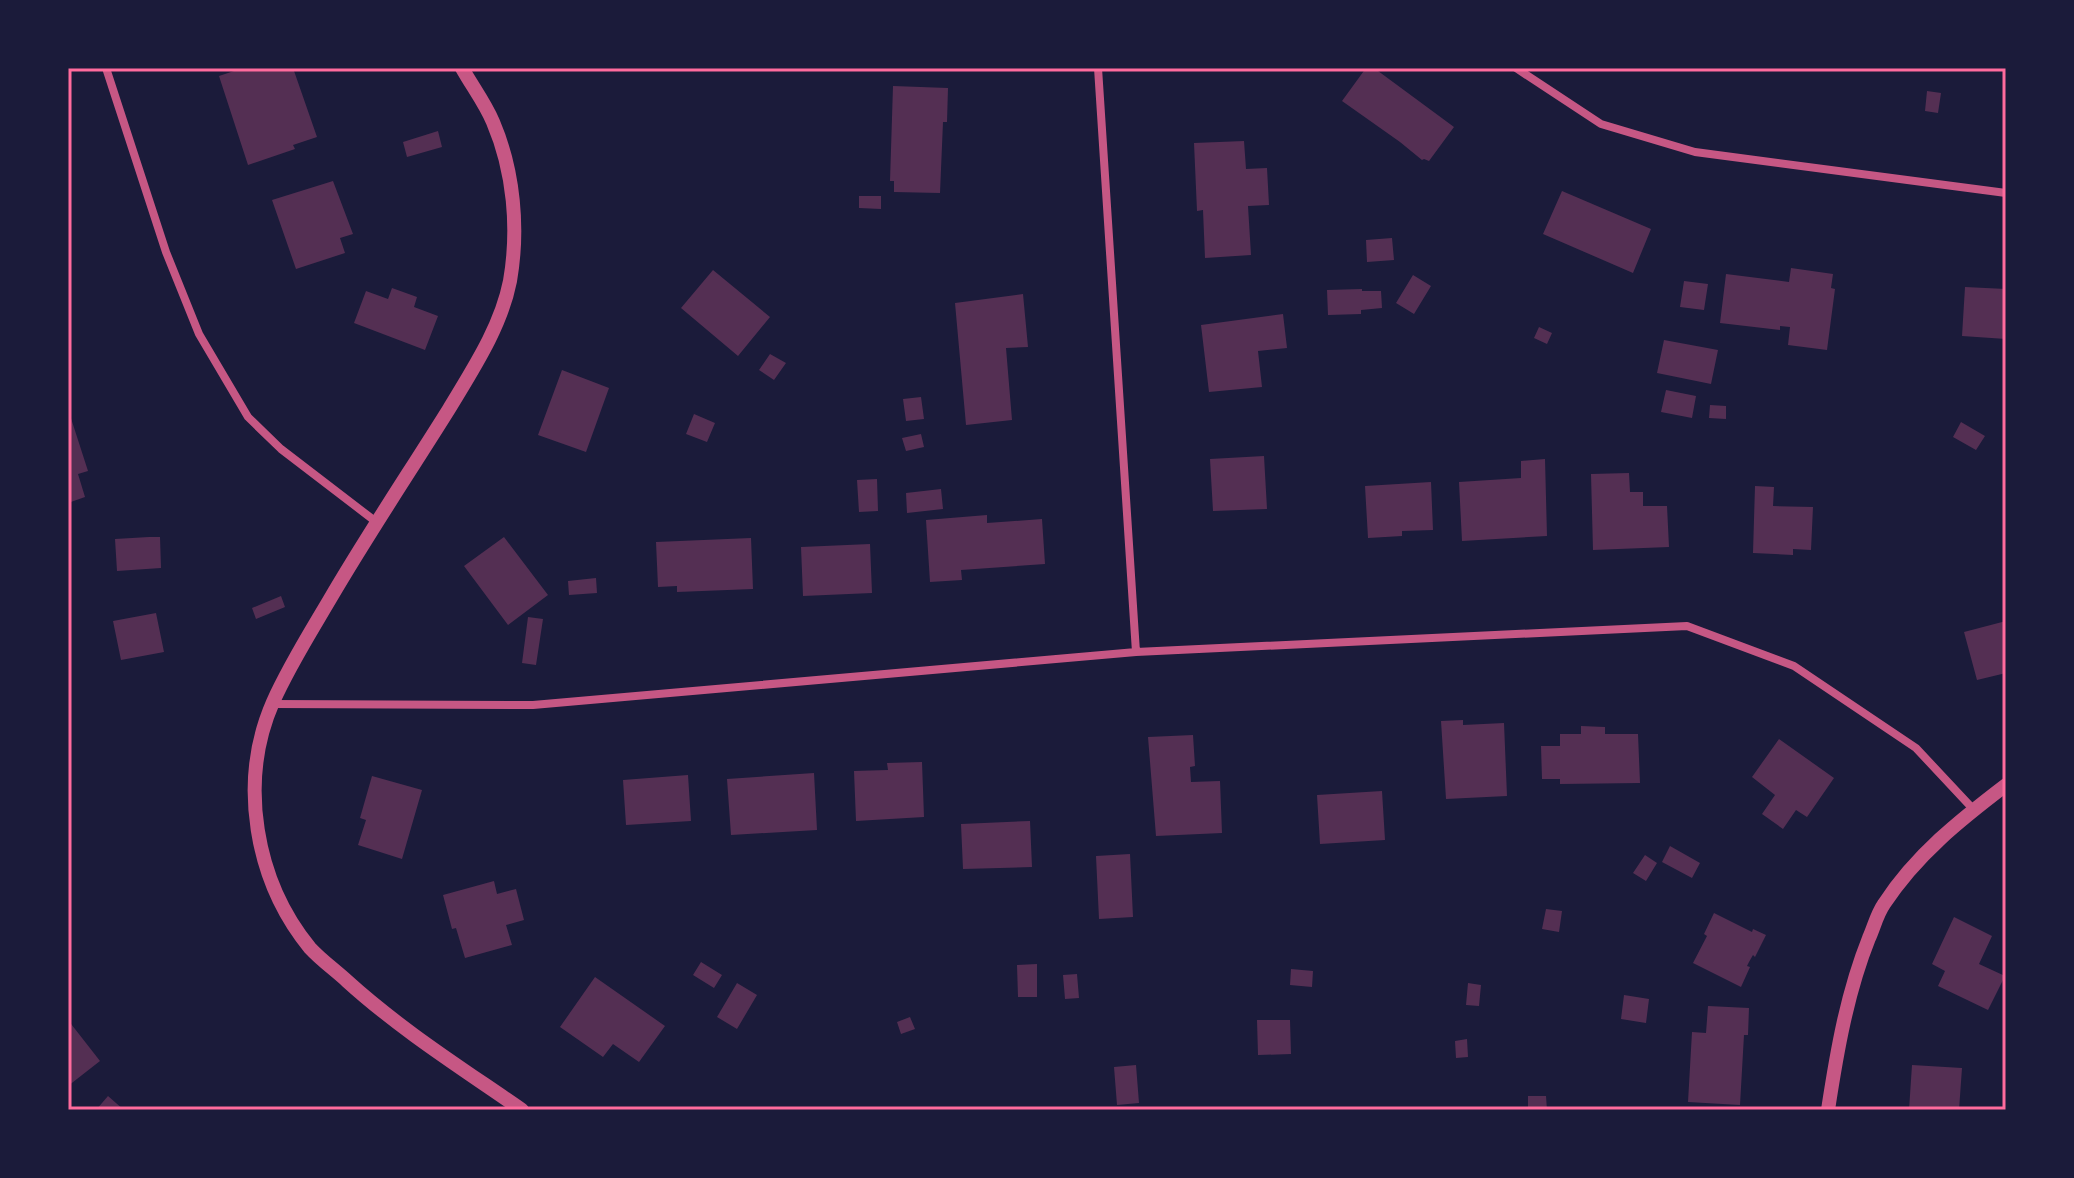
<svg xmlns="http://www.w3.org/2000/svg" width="2074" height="1178" viewBox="0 0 2074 1178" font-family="Cabin,sans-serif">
<rect width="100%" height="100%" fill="#1b1b3a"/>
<!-- building -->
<path fill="#542f53" d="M 243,68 L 293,68 L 317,137 L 293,145 L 295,149 L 248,165 L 219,76 Z
M 1366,68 L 1374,68 L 1454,127 L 1429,161 L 1424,159 L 1422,160 L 1400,142 L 1342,101 Z
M 893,86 L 948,88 L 947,122 L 943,122 L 940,193 L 894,192 L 894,181 L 890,181 Z
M 1927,91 L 1941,93 L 1938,113 L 1925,111 Z
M 438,131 L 442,147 L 407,157 L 403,142 Z
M 1244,141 L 1246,169 L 1267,168 L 1269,205 L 1248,206 L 1251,255 L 1205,258 L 1203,210 L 1197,211 L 1194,143 Z
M 333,181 L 353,234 L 340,238 L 345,253 L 296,269 L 272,200 Z
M 1562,191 L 1651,229 L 1633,273 L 1543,234 Z
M 859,196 L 881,196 L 881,209 L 859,208 Z
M 1392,238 L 1394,260 L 1367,262 L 1366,240 Z
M 1791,268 L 1833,274 L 1831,288 L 1835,289 L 1827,350 L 1788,345 L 1790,327 L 1780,326 L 1780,330 L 1720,323 L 1726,274 L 1789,282 Z
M 713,270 L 770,317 L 738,356 L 681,308 Z
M 1413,275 L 1431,286 L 1414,314 L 1396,303 Z
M 1684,281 L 1708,284 L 1704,310 L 1680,307 Z
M 1965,287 L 2006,289 L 2006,339 L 1962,336 Z
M 392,288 L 417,297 L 414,307 L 438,316 L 425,350 L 354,323 L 366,291 L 388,299 Z
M 1362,289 L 1362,291 L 1381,291 L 1382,308 L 1361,310 L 1361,314 L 1328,315 L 1327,290 Z
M 1023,294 L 1028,347 L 1006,348 L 1012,420 L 966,425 L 955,303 Z
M 1283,314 L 1287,348 L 1258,351 L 1262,387 L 1209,392 L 1201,325 Z
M 1539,327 L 1552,333 L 1547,344 L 1534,338 Z
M 1664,340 L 1718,350 L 1711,384 L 1657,373 Z
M 770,354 L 786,363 L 774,380 L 759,370 Z
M 562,370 L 609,388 L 586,452 L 538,435 Z
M 1666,390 L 1696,396 L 1692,418 L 1661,412 Z
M 921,397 L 924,419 L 906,421 L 903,399 Z
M 1710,405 L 1726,406 L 1726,419 L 1709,418 Z
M 68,409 L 88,471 L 78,474 L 85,497 L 68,503 Z
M 694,414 L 715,423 L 707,442 L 686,434 Z
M 1961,422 L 1985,436 L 1976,450 L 1953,437 Z
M 921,434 L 924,447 L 906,451 L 902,438 Z
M 1264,456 L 1267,509 L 1213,511 L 1210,459 Z
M 1545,459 L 1547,536 L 1462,541 L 1459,482 L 1521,478 L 1521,461 Z
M 1629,473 L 1630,492 L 1643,492 L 1643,506 L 1667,506 L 1669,547 L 1593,550 L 1591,474 Z
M 877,479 L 878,511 L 859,512 L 857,480 Z
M 1431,482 L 1433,530 L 1402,531 L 1402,536 L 1368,538 L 1365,486 Z
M 1755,486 L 1774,487 L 1773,506 L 1813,507 L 1811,550 L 1793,549 L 1793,555 L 1753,553 Z
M 941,489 L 943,509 L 907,513 L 906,493 Z
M 987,515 L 987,523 L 1042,519 L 1045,564 L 961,570 L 962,580 L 930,582 L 926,520 Z
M 149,537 L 160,537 L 161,568 L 117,571 L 115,539 Z
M 504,537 L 548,595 L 508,625 L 464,566 Z
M 751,538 L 753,589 L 677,592 L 677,586 L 658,587 L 656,542 Z
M 870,544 L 872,593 L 803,596 L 801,547 Z
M 596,578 L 597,593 L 569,595 L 568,581 Z
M 281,596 L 285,607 L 256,619 L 252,608 Z
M 156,613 L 164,652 L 121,660 L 113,621 Z
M 528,617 L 543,619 L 536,665 L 522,663 Z
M 2006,621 L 2006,673 L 1977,680 L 1964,632 Z
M 1463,720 L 1463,725 L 1504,723 L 1507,796 L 1446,799 L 1441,721 Z
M 1581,726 L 1605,727 L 1605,734 L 1638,734 L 1640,783 L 1560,784 L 1560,779 L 1542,779 L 1541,746 L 1560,746 L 1560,734 L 1581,734 Z
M 1193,735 L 1195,766 L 1190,767 L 1191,782 L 1220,781 L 1222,833 L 1156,836 L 1148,737 Z
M 1779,739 L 1834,778 L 1807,817 L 1796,810 L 1783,829 L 1762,814 L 1775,795 L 1752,777 Z
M 922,762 L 924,817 L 856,821 L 854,771 L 888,770 L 887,763 Z
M 814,773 L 817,830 L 731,835 L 727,779 Z
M 688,775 L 691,821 L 626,825 L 623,780 Z
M 372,776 L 422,790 L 402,859 L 358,845 L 366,820 L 360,818 Z
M 1382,791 L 1385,840 L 1320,844 L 1317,795 Z
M 1030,821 L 1032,867 L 963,869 L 961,824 Z
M 1670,846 L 1700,863 L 1692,878 L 1662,862 Z
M 1130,854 L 1133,917 L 1099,919 L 1096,856 Z
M 1645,855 L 1657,863 L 1646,881 L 1633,873 Z
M 494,881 L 497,894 L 516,889 L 524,920 L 506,925 L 512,945 L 465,958 L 456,928 L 452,929 L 443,895 Z
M 1546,909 L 1562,911 L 1559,932 L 1542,929 Z
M 1714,913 L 1752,932 L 1753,929 L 1766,935 L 1755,957 L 1753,955 L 1749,962 L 1747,966 L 1750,967 L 1741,987 L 1693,963 L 1707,936 L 1704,934 Z
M 1954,917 L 1992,936 L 1979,964 L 2005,976 L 1988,1010 L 1938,986 L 1945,971 L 1932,964 Z
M 701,962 L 722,975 L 714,988 L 693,975 Z
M 1037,964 L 1037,997 L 1018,997 L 1017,965 Z
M 1291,969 L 1313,971 L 1312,987 L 1290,985 Z
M 1077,974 L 1079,998 L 1065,999 L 1063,975 Z
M 595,977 L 665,1026 L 639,1062 L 613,1044 L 603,1057 L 560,1027 Z
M 737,983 L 757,995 L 737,1029 L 717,1017 Z
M 1468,983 L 1481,985 L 1479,1006 L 1466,1005 Z
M 1624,995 L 1649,999 L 1646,1023 L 1621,1019 Z
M 1708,1006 L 1749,1008 L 1748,1035 L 1744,1035 L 1740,1105 L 1688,1102 L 1692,1032 L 1706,1033 Z
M 910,1017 L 915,1029 L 901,1034 L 897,1022 Z
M 68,1020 L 100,1061 L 68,1086 Z
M 1257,1020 L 1290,1020 L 1291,1054 L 1258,1055 Z
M 1467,1039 L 1468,1057 L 1456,1058 L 1455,1041 Z
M 1136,1065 L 1139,1103 L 1117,1105 L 1114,1067 Z
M 1912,1065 L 1962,1068 L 1959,1110 L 1909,1110 Z
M 108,1096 L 124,1110 L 96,1110 Z
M 1528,1096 L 1546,1096 L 1547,1110 L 1528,1110 Z"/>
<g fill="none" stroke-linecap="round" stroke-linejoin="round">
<!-- minor -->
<path stroke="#c65784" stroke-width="8" d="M 106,68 L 166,252 L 199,334 L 248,417 L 281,449 L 375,521
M 1098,68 L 1136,652
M 1516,68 L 1601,124 L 1695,152 L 2006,193
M 272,704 L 533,705 L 1136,652 L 1687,626 L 1794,666 L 1916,748 L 1974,810"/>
<!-- tertiary -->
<path stroke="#c65784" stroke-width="14" d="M 462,68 C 472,86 485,103 493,122 C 514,171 519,229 510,281 C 501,327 473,369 449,409 C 409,473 368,534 330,599 C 310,633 289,666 273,702 C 238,782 255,881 310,948 C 321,960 335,970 347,981 C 401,1030 463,1069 522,1110
M 1828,1110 C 1837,1051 1847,993 1869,938 C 1874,927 1877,914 1884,904 C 1916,855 1960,820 2006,785"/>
</g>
<!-- border -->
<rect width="2074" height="1178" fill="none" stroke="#1b1b3a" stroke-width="140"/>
<rect x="70" y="70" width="1934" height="1038" fill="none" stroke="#ff6b9d" stroke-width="3"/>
</svg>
